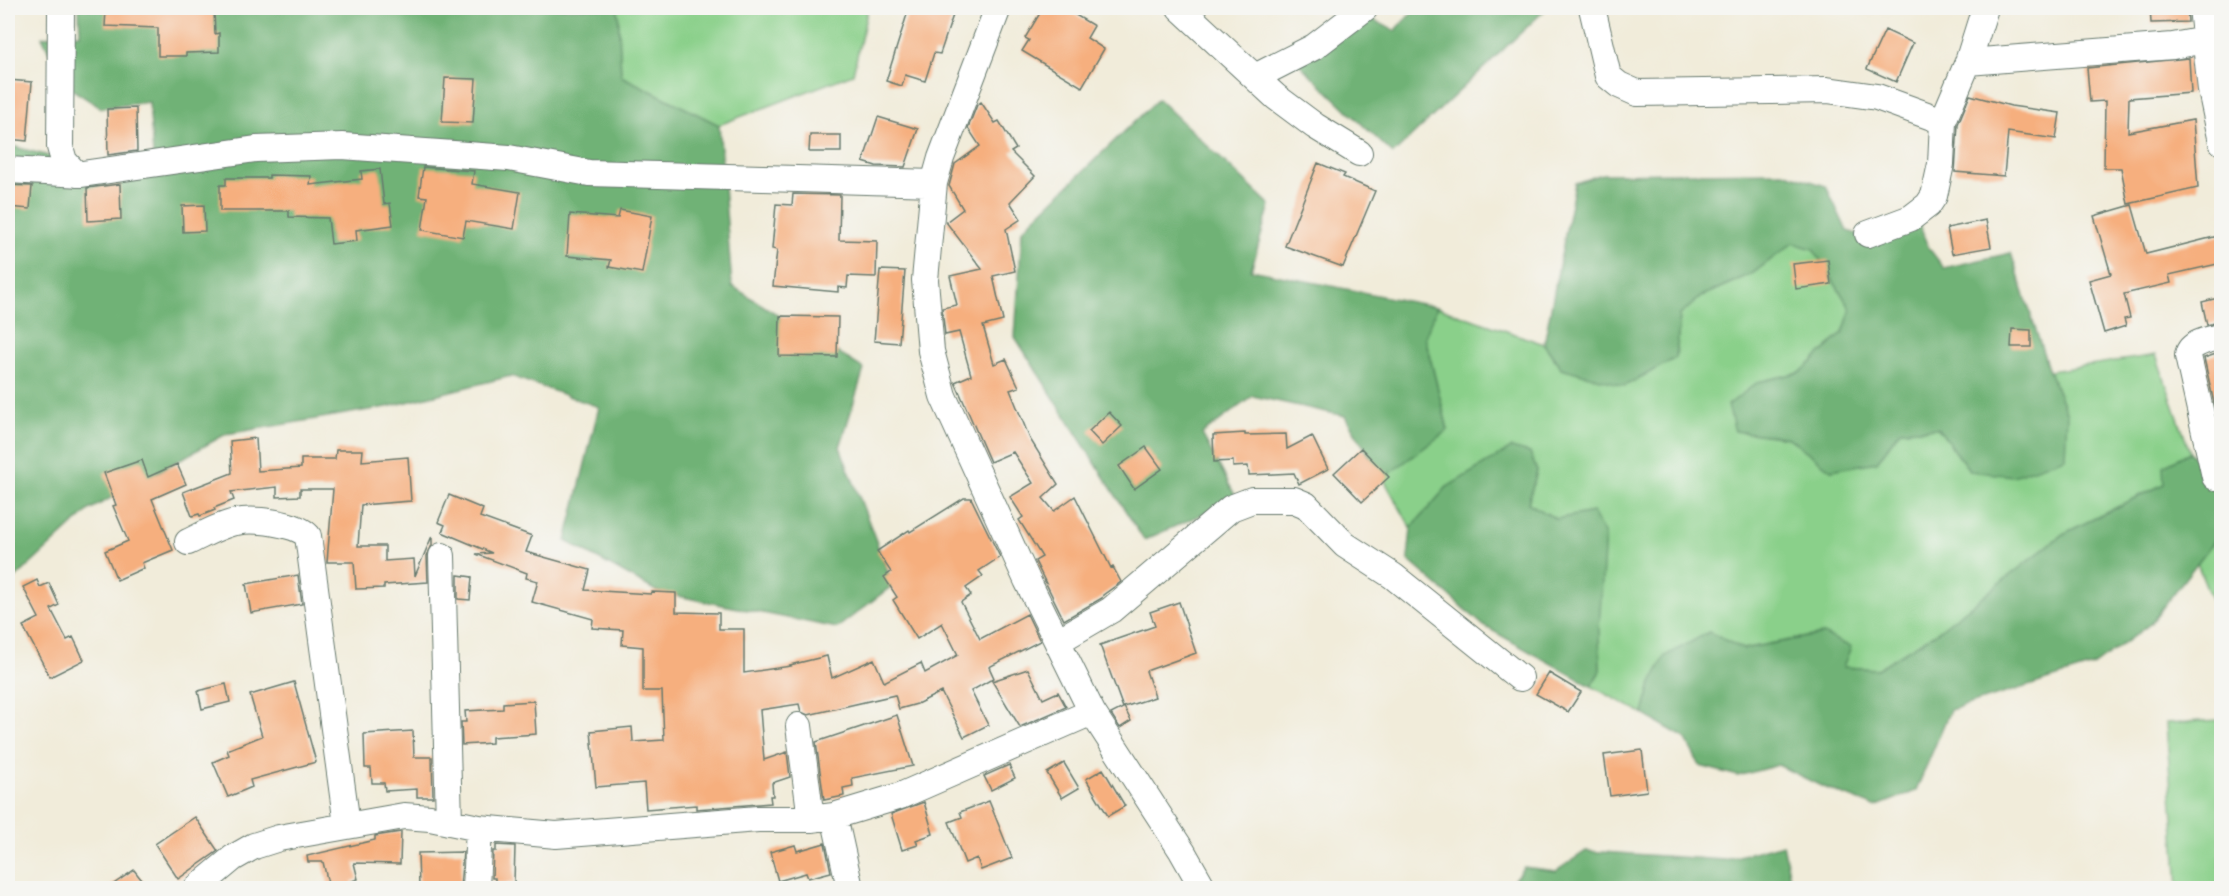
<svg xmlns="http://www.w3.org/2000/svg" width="2229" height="896" viewBox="0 0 2229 896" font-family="Sriracha,sans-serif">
<rect width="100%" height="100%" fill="#f6f6f2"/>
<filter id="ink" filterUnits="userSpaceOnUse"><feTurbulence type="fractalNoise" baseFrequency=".0167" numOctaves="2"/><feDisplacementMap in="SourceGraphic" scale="12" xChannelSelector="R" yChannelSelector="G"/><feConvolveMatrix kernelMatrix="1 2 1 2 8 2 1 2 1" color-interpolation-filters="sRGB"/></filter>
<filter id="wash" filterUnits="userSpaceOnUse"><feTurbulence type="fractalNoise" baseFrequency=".008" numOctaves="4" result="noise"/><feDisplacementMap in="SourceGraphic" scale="24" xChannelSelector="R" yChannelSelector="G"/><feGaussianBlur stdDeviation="1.35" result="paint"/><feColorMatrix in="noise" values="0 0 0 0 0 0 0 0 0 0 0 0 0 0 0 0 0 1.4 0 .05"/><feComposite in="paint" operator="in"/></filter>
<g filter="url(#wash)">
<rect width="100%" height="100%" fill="#f1ecda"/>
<!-- green -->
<path fill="#8ad08a" stroke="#54865f" stroke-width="1.5" d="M 618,8 L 868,8 L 853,74 L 719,125 L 621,76 Z
M 1793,243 L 1813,248 L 1851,309 L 1843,333 L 1801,372 L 1758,382 L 1735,431 L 1789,438 L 1831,470 L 1877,461 L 1900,430 L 1938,428 L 1970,471 L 2067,414 L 2049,371 L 2156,355 L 2190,452 L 2164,466 L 2164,484 L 2063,534 L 1936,633 L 1877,669 L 1843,667 L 1823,634 L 1743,649 L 1709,632 L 1651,684 L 1643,714 L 1591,686 L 1600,671 L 1593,512 L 1556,519 L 1528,503 L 1537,471 L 1447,487 L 1411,528 L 1383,478 L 1448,430 L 1425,337 L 1437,307 L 1544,344 L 1561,368 L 1676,358 L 1680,315 L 1702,296 L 1753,273 Z
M 2221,532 L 2221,623 L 2197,563 Z
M 2221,720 L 2221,888 L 2178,888 L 2166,723 Z"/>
<!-- forest -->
<path fill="#6fb276" stroke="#477855" stroke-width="1.5" d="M 79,8 L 618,8 L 621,76 L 719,125 L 732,286 L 864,369 L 840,447 L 893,585 L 837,628 L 658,592 L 566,541 L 599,407 L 511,376 L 387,407 L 226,434 L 89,510 L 8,585 L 8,145 L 100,170 L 153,155 L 149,102 L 101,108 L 65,85 L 42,37 L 80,34 Z
M 1416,8 L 1547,8 L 1393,154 L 1298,63 L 1370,18 L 1395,31 Z
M 1158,99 L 1270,205 L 1251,270 L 1437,307 L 1425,337 L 1448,430 L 1383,478 L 1345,416 L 1253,396 L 1202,434 L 1237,499 L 1144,540 L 1015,337 L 1022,230 Z
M 1783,172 L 1826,186 L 1847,231 L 1874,239 L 1917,218 L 1928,247 L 1944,268 L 2011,253 L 2049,371 L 2067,414 L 2065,458 L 2013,476 L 1970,471 L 1938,428 L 1900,430 L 1877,462 L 1831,470 L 1789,438 L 1735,431 L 1728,405 L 1758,382 L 1801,372 L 1843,333 L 1851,309 L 1813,249 L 1793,243 L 1753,273 L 1702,296 L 1680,315 L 1676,358 L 1625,386 L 1561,368 L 1544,344 L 1575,183 L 1602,174 Z
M 1511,448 L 1530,453 L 1537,471 L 1528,503 L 1556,519 L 1593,512 L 1605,535 L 1599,628 L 1600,671 L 1591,686 L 1484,626 L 1408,560 L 1411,528 L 1447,487 Z
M 2190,452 L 2217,491 L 2221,492 L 2221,532 L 2150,624 L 2093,666 L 1950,710 L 1916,791 L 1875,807 L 1821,786 L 1778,765 L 1738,776 L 1700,766 L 1685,738 L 1643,714 L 1651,684 L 1665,656 L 1709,632 L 1743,649 L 1823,634 L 1851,647 L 1843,667 L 1877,669 L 1936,633 L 2063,534 L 2164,484 L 2163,466 Z
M 1783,844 L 1792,888 L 1507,888 L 1524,867 L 1556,871 L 1586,851 L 1724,860 Z"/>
<g id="blocks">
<!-- building -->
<path fill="#f6af7e" d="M 126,8 L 186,8 L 186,11 L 214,10 L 215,34 L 219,33 L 219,52 L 186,53 L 186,56 L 158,56 L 158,28 L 105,26 L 106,10 L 125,11 Z
M 909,8 L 940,8 L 954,12 L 940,54 L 934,53 L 925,81 L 905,75 L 902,86 L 886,81 Z
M 1043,8 L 1064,8 L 1094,26 L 1087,38 L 1104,49 L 1082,87 L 1022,51 L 1029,40 L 1025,38 Z
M 2150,8 L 2187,8 L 2188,22 L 2151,23 Z
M 1885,30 L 1913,43 L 1896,82 L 1867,69 Z
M 2189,58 L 2191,93 L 2129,98 L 2128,132 L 2193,120 L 2198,188 L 2128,204 L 2121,168 L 2104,168 L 2105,101 L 2090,102 L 2087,68 Z
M 445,78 L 476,79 L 473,123 L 442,122 Z
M 8,80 L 32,82 L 27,141 L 8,139 Z
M 1970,95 L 2011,106 L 2060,113 L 2056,139 L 2008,132 L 2004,176 L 1955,172 L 1958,124 Z
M 981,102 L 995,123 L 999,121 L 1016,149 L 1011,152 L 1035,176 L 1010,202 L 1021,219 L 1006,229 L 1015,271 L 993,276 L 1003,321 L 983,326 L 994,364 L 1006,359 L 1019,387 L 1010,390 L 1021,417 L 1030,439 L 1058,484 L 1043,498 L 1054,511 L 1075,496 L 1111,568 L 1113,567 L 1121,582 L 1103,595 L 1102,598 L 1064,620 L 1035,561 L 1042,557 L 1019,520 L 1023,517 L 1010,497 L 1033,483 L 1013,452 L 990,462 L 955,382 L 971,375 L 959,332 L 945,335 L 942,308 L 957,305 L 950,276 L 982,269 L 946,222 L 963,209 L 949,186 L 955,164 L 980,146 L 968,128 L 977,105 Z
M 136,108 L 137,151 L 108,155 L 107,109 Z
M 878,117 L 918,129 L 905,167 L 876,166 L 863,162 Z
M 810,135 L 841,135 L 841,152 L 809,152 Z
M 1318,163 L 1345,174 L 1343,177 L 1375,191 L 1343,267 L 1285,246 Z
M 423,167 L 474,171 L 472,184 L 520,192 L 514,229 L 466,221 L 463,237 L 422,230 L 427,197 L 419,196 Z
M 380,169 L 384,204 L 390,203 L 393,225 L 356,230 L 357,241 L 331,244 L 328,218 L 289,217 L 289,211 L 220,211 L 220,185 L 226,185 L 226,178 L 269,178 L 269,175 L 311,176 L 310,185 L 362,179 L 361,171 Z
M 120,184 L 121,219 L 88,221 L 87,188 Z
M 8,185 L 32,186 L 30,209 L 8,207 Z
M 793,194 L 840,195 L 839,240 L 877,241 L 876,277 L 848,276 L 847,288 L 838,287 L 838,292 L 773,286 L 777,250 L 772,249 L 776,204 L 792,205 Z
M 204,205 L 205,231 L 183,232 L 182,206 Z
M 2132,205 L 2146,254 L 2222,235 L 2222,263 L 2169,275 L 2171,283 L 2124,294 L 2130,318 L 2124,319 L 2126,326 L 2104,333 L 2089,280 L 2111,274 L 2094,216 Z
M 620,210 L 652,216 L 642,273 L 609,267 L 611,260 L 567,256 L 570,214 L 618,218 Z
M 1986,220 L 1991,247 L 1952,254 L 1947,228 Z
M 1828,260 L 1831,284 L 1796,289 L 1793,264 Z
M 880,270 L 905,271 L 899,343 L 874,341 Z
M 2222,297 L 2222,321 L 2207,325 L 2202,302 Z
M 780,316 L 838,317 L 837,357 L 779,356 Z
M 2012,329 L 2031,330 L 2031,347 L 2011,347 Z
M 2222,352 L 2222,412 L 2216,412 L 2204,358 Z
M 1109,412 L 1122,426 L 1102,445 L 1089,431 Z
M 1245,433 L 1245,435 L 1286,434 L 1287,449 L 1312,436 L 1328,469 L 1299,484 L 1294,473 L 1249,475 L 1248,466 L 1233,467 L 1233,461 L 1214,462 L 1213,435 Z
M 256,438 L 258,471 L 301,468 L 301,459 L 335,459 L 336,450 L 363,450 L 362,461 L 408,457 L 411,501 L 361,505 L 358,546 L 385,546 L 385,561 L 414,559 L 415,576 L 432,536 L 432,545 L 427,556 L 428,582 L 384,585 L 384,588 L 356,589 L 354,562 L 327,562 L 333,489 L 300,489 L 300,496 L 277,497 L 277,487 L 231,492 L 234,500 L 214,508 L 215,510 L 200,516 L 199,514 L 192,516 L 183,492 L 232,473 L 230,441 Z
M 1146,447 L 1162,469 L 1134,489 L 1119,466 Z
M 1361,448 L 1389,477 L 1362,502 L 1334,473 Z
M 142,460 L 148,477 L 177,464 L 186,484 L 152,499 L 173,550 L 142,563 L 144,568 L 117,580 L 105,551 L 128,541 L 113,506 L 116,505 L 104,473 Z
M 449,495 L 483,509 L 480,517 L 532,536 L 526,552 L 590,570 L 585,590 L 651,594 L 652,592 L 676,593 L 676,612 L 719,613 L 719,629 L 744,629 L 744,673 L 791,666 L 790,665 L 827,656 L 832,678 L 874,659 L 884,682 L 921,663 L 925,673 L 958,655 L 942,623 L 917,639 L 893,600 L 897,597 L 884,577 L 891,572 L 877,551 L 909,530 L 910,532 L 964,498 L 971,498 L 1000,557 L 979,571 L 983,576 L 966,588 L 971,595 L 961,602 L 980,639 L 1027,614 L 1040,641 L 989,667 L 994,678 L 971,691 L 988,725 L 964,737 L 941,692 L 917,704 L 899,709 L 895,695 L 808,715 L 801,712 L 799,704 L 760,710 L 764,760 L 787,752 L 790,777 L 772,783 L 773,796 L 770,796 L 771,803 L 696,809 L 696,805 L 646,809 L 644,783 L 596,787 L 591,731 L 632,727 L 633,742 L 664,740 L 662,691 L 643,691 L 643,647 L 622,645 L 623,630 L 592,628 L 593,619 L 532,602 L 538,581 L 526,578 L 527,573 L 476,554 L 492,553 L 442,532 L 445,525 L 438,522 Z
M 298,575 L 302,604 L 251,613 L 246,584 Z
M 458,575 L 472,577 L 470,600 L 458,599 Z
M 37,580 L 40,587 L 49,583 L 59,605 L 51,609 L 67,640 L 73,637 L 84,660 L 50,677 L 23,626 L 39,618 L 23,587 Z
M 1179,602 L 1196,653 L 1146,671 L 1155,697 L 1124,707 L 1131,721 L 1120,728 L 1111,714 L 1123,708 L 1100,645 L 1155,626 L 1150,612 Z
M 1028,669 L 1043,699 L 1058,692 L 1066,707 L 1020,727 L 992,681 Z
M 1549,673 L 1581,692 L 1568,712 L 1536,694 Z
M 294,682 L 316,762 L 250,780 L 252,787 L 228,797 L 213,762 L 229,755 L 227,750 L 262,736 L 250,695 Z
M 226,684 L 230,702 L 202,709 L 198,691 Z
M 534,701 L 536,734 L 492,737 L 492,743 L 462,745 L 461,722 L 466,722 L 465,711 L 503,709 L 503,703 Z
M 897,715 L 913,766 L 852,778 L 853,786 L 843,788 L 844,796 L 824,800 L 816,742 Z
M 413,731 L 414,757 L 432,757 L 433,797 L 417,797 L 417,789 L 385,791 L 384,783 L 372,783 L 371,768 L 365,768 L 364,734 Z
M 1642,750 L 1647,791 L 1610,796 L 1604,755 Z
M 1064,763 L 1079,788 L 1062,798 L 1047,773 Z
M 1009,765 L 1015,778 L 991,790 L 984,776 Z
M 1103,769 L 1125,806 L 1108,816 L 1086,779 Z
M 989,801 L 1012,858 L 981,870 L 977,858 L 965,863 L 949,822 L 962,817 L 960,812 Z
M 924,802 L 933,834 L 916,840 L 918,845 L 902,850 L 891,814 Z
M 195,817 L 218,851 L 178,879 L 155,844 Z
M 401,832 L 400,864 L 354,863 L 358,879 L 352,881 L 353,885 L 329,888 L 323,862 L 308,862 L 307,856 L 375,840 L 375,836 Z
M 825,843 L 831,872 L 808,878 L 806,873 L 778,881 L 770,852 L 795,845 L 797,851 Z
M 496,845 L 515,846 L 514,883 L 495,883 L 495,878 L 492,878 L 493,851 L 496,851 Z
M 463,852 L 460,888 L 419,888 L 418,853 Z
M 134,870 L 148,888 L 108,888 Z"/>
</g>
</g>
<g filter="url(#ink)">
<use href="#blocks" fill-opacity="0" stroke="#687a6e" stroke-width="1.5"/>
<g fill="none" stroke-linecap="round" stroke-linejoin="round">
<defs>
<path id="minor" d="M 61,8 L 60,147 L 64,161 L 76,174
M 998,8 L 941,158 L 934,183 L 925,280 L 931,351 L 943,396 L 1027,580 L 1092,712 L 1182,851 L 1203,888
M 1180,8 L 1276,97 L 1315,126 L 1359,153
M 1592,8 L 1608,76 L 1619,85 L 1637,93 L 1827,90 L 1877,97 L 1943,121
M 2202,8 L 2211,90 L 2222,142
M 1968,62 L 2173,46 L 2205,40
M 1255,77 L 1314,47 L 1365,8
M 8,170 L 82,174 L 256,149 L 342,146 L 509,158 L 589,173 L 934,183
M 1868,234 L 1911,218 L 1928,205 L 1934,196 L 1941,164 L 1943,121 L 1968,62 L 1985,8
M 2215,477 L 2188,356 C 2189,342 2210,340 2222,336
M 188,542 C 203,535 219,525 236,522 C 253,518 296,523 308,536 L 347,825
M 442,556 L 449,822
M 1058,641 L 1111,610 L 1231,508 L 1252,500 L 1294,500 L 1306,505 L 1345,545 L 1393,576 L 1520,678
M 799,726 L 811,819
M 834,816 L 850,888
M 197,888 L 233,858 L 254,846 L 279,838 L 404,816 L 430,818 L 479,828 L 556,835 L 758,819 L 811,819 L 834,816 L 900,796 L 1092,712
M 476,888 L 479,828"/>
</defs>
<!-- minor casing -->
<use href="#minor" stroke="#687a6e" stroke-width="28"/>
<!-- minor -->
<use href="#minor" stroke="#fff" stroke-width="26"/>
</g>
</g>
<!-- margin -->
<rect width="2229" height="896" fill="none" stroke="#f6f6f2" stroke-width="30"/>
</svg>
